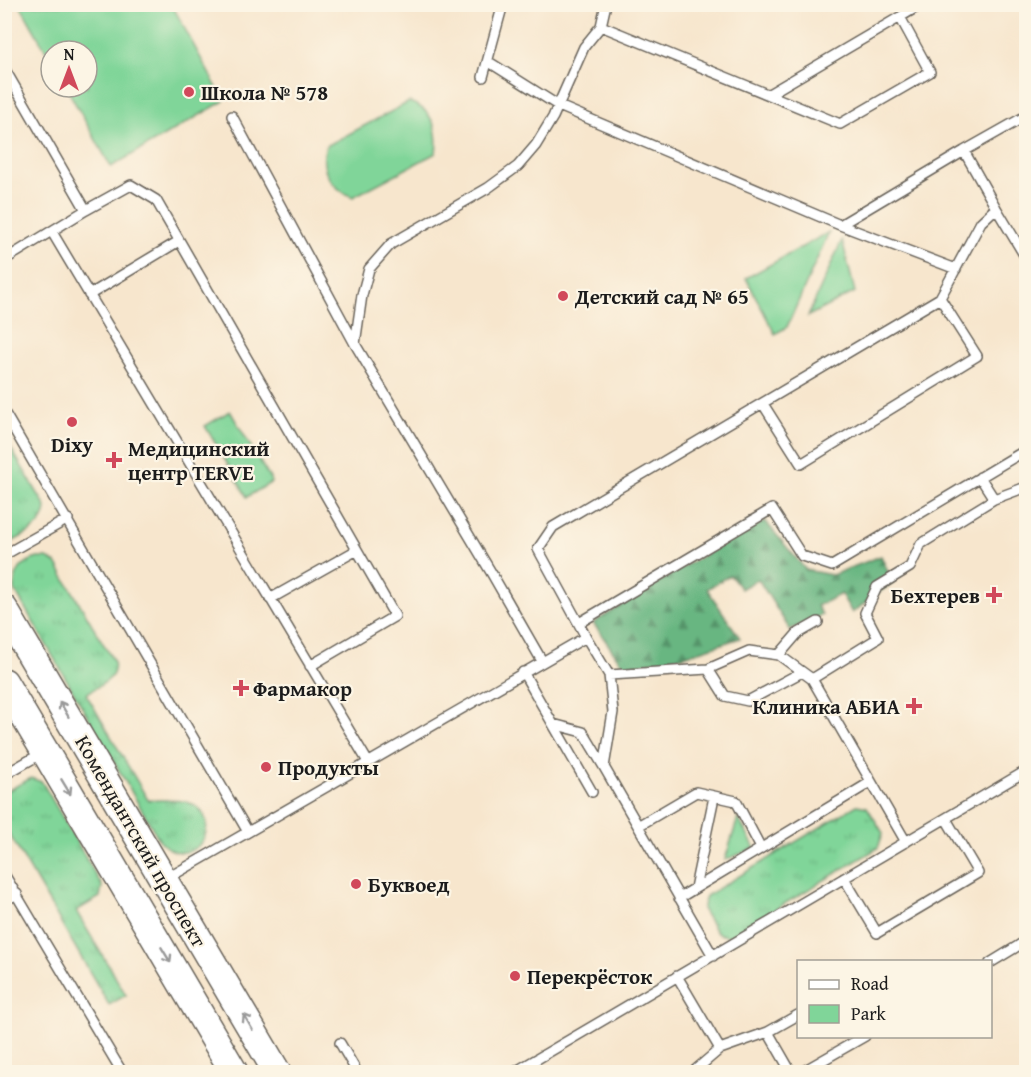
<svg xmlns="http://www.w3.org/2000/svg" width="1031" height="1077" viewBox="0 0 1031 1077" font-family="'Gentium Book Plus',serif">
<defs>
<pattern id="grass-tufts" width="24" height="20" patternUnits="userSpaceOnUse" patternTransform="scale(1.5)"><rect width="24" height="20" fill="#80d599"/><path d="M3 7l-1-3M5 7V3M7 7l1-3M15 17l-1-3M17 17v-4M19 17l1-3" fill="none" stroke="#6eb683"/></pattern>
<pattern id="forest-firs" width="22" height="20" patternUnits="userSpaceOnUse" patternTransform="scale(1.5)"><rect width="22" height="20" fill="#68b681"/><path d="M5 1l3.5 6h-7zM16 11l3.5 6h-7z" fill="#559369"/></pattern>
</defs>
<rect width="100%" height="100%" fill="#fcf5e5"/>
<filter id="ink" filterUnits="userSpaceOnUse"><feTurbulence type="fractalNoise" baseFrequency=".0167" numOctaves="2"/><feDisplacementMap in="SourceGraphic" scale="12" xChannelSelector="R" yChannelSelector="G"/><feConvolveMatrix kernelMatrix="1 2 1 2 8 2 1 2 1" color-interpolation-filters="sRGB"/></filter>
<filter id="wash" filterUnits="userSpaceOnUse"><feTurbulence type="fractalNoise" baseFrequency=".008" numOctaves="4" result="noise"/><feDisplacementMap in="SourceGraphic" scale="24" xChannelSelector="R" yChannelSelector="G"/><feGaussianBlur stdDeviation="1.35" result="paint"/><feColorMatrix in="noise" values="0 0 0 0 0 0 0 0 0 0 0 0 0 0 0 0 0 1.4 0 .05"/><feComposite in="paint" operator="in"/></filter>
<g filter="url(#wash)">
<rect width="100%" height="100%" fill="#f7e6cd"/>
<!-- grass -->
<path fill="url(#grass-tufts)" stroke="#4e785a" stroke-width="1.5" d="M 4,437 L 46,507 C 46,528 21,537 5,545 Z
M 38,558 L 47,558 L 56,563 L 114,662 C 118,681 98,685 86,694 L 148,800 C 161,801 178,798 190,803 C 226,818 197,874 161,843 L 14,589 C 15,572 21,562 38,558 Z
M 31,778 L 42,782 L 102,886 L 100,897 L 76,911 L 126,995 L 109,1005 L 5,827 L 5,792 Z
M 857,805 L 867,807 L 883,833 L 878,848 L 729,937 L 717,933 L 702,909 L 706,896 Z"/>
<!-- forest -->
<path fill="url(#forest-firs)" stroke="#42694e" stroke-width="1.5" d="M 765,521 L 806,570 L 832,575 L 881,556 L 893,582 L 852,613 L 841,594 L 817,606 L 822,615 L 790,630 L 758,579 L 741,589 L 730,575 L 707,589 L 740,638 L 684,656 L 624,667 L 593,623 L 688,564 Z"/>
<!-- park -->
<path fill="#80d599" stroke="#4e785a" stroke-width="1.5" d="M 20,5 L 172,5 L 224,101 L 111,167 L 66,87 L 87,87 L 87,51 L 51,51 L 51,60 Z
M 409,102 C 433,109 439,130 436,153 L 353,197 C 332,189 318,169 326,146 Z
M 829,232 L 787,327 L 775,334 L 746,278 Z
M 842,240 L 855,292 L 808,316 Z
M 230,411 L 272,482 L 247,497 L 205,426 Z
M 738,818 L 755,848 L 725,860 Z"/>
</g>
<g filter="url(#ink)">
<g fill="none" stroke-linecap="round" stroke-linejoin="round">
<defs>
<path id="service" d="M 601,26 L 840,124 L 930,72 L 900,17 L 922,4
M 489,62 L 559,106 L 840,225 L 956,269
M 4,68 L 86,210
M 483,77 L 503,4
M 769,94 L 900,17
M 232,116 L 355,344 L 492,574 L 542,661
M 996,208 L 1026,258
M 840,225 L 964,151 L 1026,116
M 52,232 L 368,762
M 4,260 L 86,210 L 131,185 L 156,200 L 395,616 L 310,666
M 89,295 L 179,241
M 355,344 L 362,295 L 369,269 L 391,244 L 488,188 L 518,166 L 536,145 L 553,117 L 584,47 L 601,26 L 606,4
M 763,404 L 801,464 L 977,356 L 940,298
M 4,412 L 248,832 L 166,879
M 980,477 L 994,499
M 4,555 L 68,519
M 270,599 L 357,550
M 579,623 L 772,509 L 802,556 L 832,566 L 1026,450
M 586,637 L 609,675 L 613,712 L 604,767 L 713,956
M 779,655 L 797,634 L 818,622
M 708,669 L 725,696 L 748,701 L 802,672
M 523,672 L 592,792
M 609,675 L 708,669 L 749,651 L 779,655 L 812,679 L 906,842
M 812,679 L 878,638 L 865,613 L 877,587 L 910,567 L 921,544 L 994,499 L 1026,487
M 553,724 L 583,732 L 604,767
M 4,775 L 44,752
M 638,826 L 696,792 L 736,801 L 761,848
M 248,832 L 586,637 L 538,549 L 553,527 L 940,298 L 981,222 L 996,208 L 964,151
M 4,874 L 122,1072
M 844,878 L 877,933 L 978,873 L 946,819
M 695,888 L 714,797
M 679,898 L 871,782
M 4,901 L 17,894
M 990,963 L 1026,941
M 677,976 L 720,1049 L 693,1072
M 768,1032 L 798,1015
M 340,1043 L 357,1072
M 720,1049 L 768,1032 L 791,1072
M 515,1072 L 1026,771
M 802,1072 L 865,1036"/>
<path id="secondary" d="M 4,609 L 277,1072
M 4,682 L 234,1072"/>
</defs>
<!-- service casing -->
<use href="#service" stroke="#69635a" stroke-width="12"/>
<!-- secondary casing -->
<use href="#secondary" stroke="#69635a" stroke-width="30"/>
<!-- service -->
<use href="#service" stroke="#fff" stroke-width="9"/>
<!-- secondary -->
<use href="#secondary" stroke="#fff" stroke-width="27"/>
</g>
<!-- one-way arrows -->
<defs><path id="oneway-shaft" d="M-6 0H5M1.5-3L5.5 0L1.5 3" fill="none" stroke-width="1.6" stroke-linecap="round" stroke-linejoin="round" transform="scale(1.5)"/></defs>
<g stroke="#999">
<use href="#oneway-shaft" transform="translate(64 709) rotate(-120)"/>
<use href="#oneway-shaft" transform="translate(66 787) rotate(59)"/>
<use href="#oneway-shaft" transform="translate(166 955) rotate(59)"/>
<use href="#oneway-shaft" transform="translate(248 1022) rotate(-120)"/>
</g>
</g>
<!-- markers -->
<g fill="#d1495b" stroke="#fcf5e5" stroke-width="2">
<circle cx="189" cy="92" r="6"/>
<circle cx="563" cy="296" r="6"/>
<circle cx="72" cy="422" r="6"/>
<path d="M111 451h6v6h6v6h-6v6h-6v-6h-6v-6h6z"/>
<path d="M991 586h6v6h6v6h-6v6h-6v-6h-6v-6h6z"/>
<path d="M238 679h6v6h6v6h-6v6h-6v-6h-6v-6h6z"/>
<path d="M911 697h6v6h6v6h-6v6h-6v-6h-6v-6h6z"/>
<circle cx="266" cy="767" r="6"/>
<circle cx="356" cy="884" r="6"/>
<circle cx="515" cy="976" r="6"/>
</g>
<g text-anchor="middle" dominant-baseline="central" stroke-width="4.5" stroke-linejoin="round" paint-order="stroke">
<!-- poi labels -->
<g font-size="21" font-weight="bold" fill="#1c1c1c" stroke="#fcf5e5" text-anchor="start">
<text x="201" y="92">Школа № 578</text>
<text x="575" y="296">Детский сад № 65</text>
<text x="72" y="444" text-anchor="middle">Dixy</text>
<text x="128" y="448">Медицинский<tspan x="128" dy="24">центр TERVE</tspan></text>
<text x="980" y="595" text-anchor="end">Бехтерев</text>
<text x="253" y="688">Фармакор</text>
<text x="900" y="706" text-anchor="end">Клиника АБИА</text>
<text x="278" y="767">Продукты</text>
<text x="368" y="884">Буквоед</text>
<text x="527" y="976">Перекрёсток</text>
</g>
<!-- street labels -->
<g font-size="21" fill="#1c1c1c" stroke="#fcf5e5">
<text transform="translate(141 841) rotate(60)">Комендантский проспект</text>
</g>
</g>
<!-- margin -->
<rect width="1031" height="1077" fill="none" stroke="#fcf5e5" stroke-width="24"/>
<!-- legend -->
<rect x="797" y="960" width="195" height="78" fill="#fcf5e5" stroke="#a29e95" stroke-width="1.5"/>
<rect x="809" y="980" width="30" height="9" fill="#ffffff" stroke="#a29e95" stroke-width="1.5"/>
<text x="851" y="990" font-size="18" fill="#1c1c1c">Road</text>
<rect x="809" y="1005" width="30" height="18" fill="#80d599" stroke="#a29e95" stroke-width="1.5"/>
<text x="851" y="1020" font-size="18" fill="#1c1c1c">Park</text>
<!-- north arrow -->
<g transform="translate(69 69)"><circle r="28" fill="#fcf5e5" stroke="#a29e95" stroke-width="1.5"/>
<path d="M0-4.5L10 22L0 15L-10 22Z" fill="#d1495b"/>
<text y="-9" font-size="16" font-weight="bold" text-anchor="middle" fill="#1c1c1c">N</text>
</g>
</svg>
